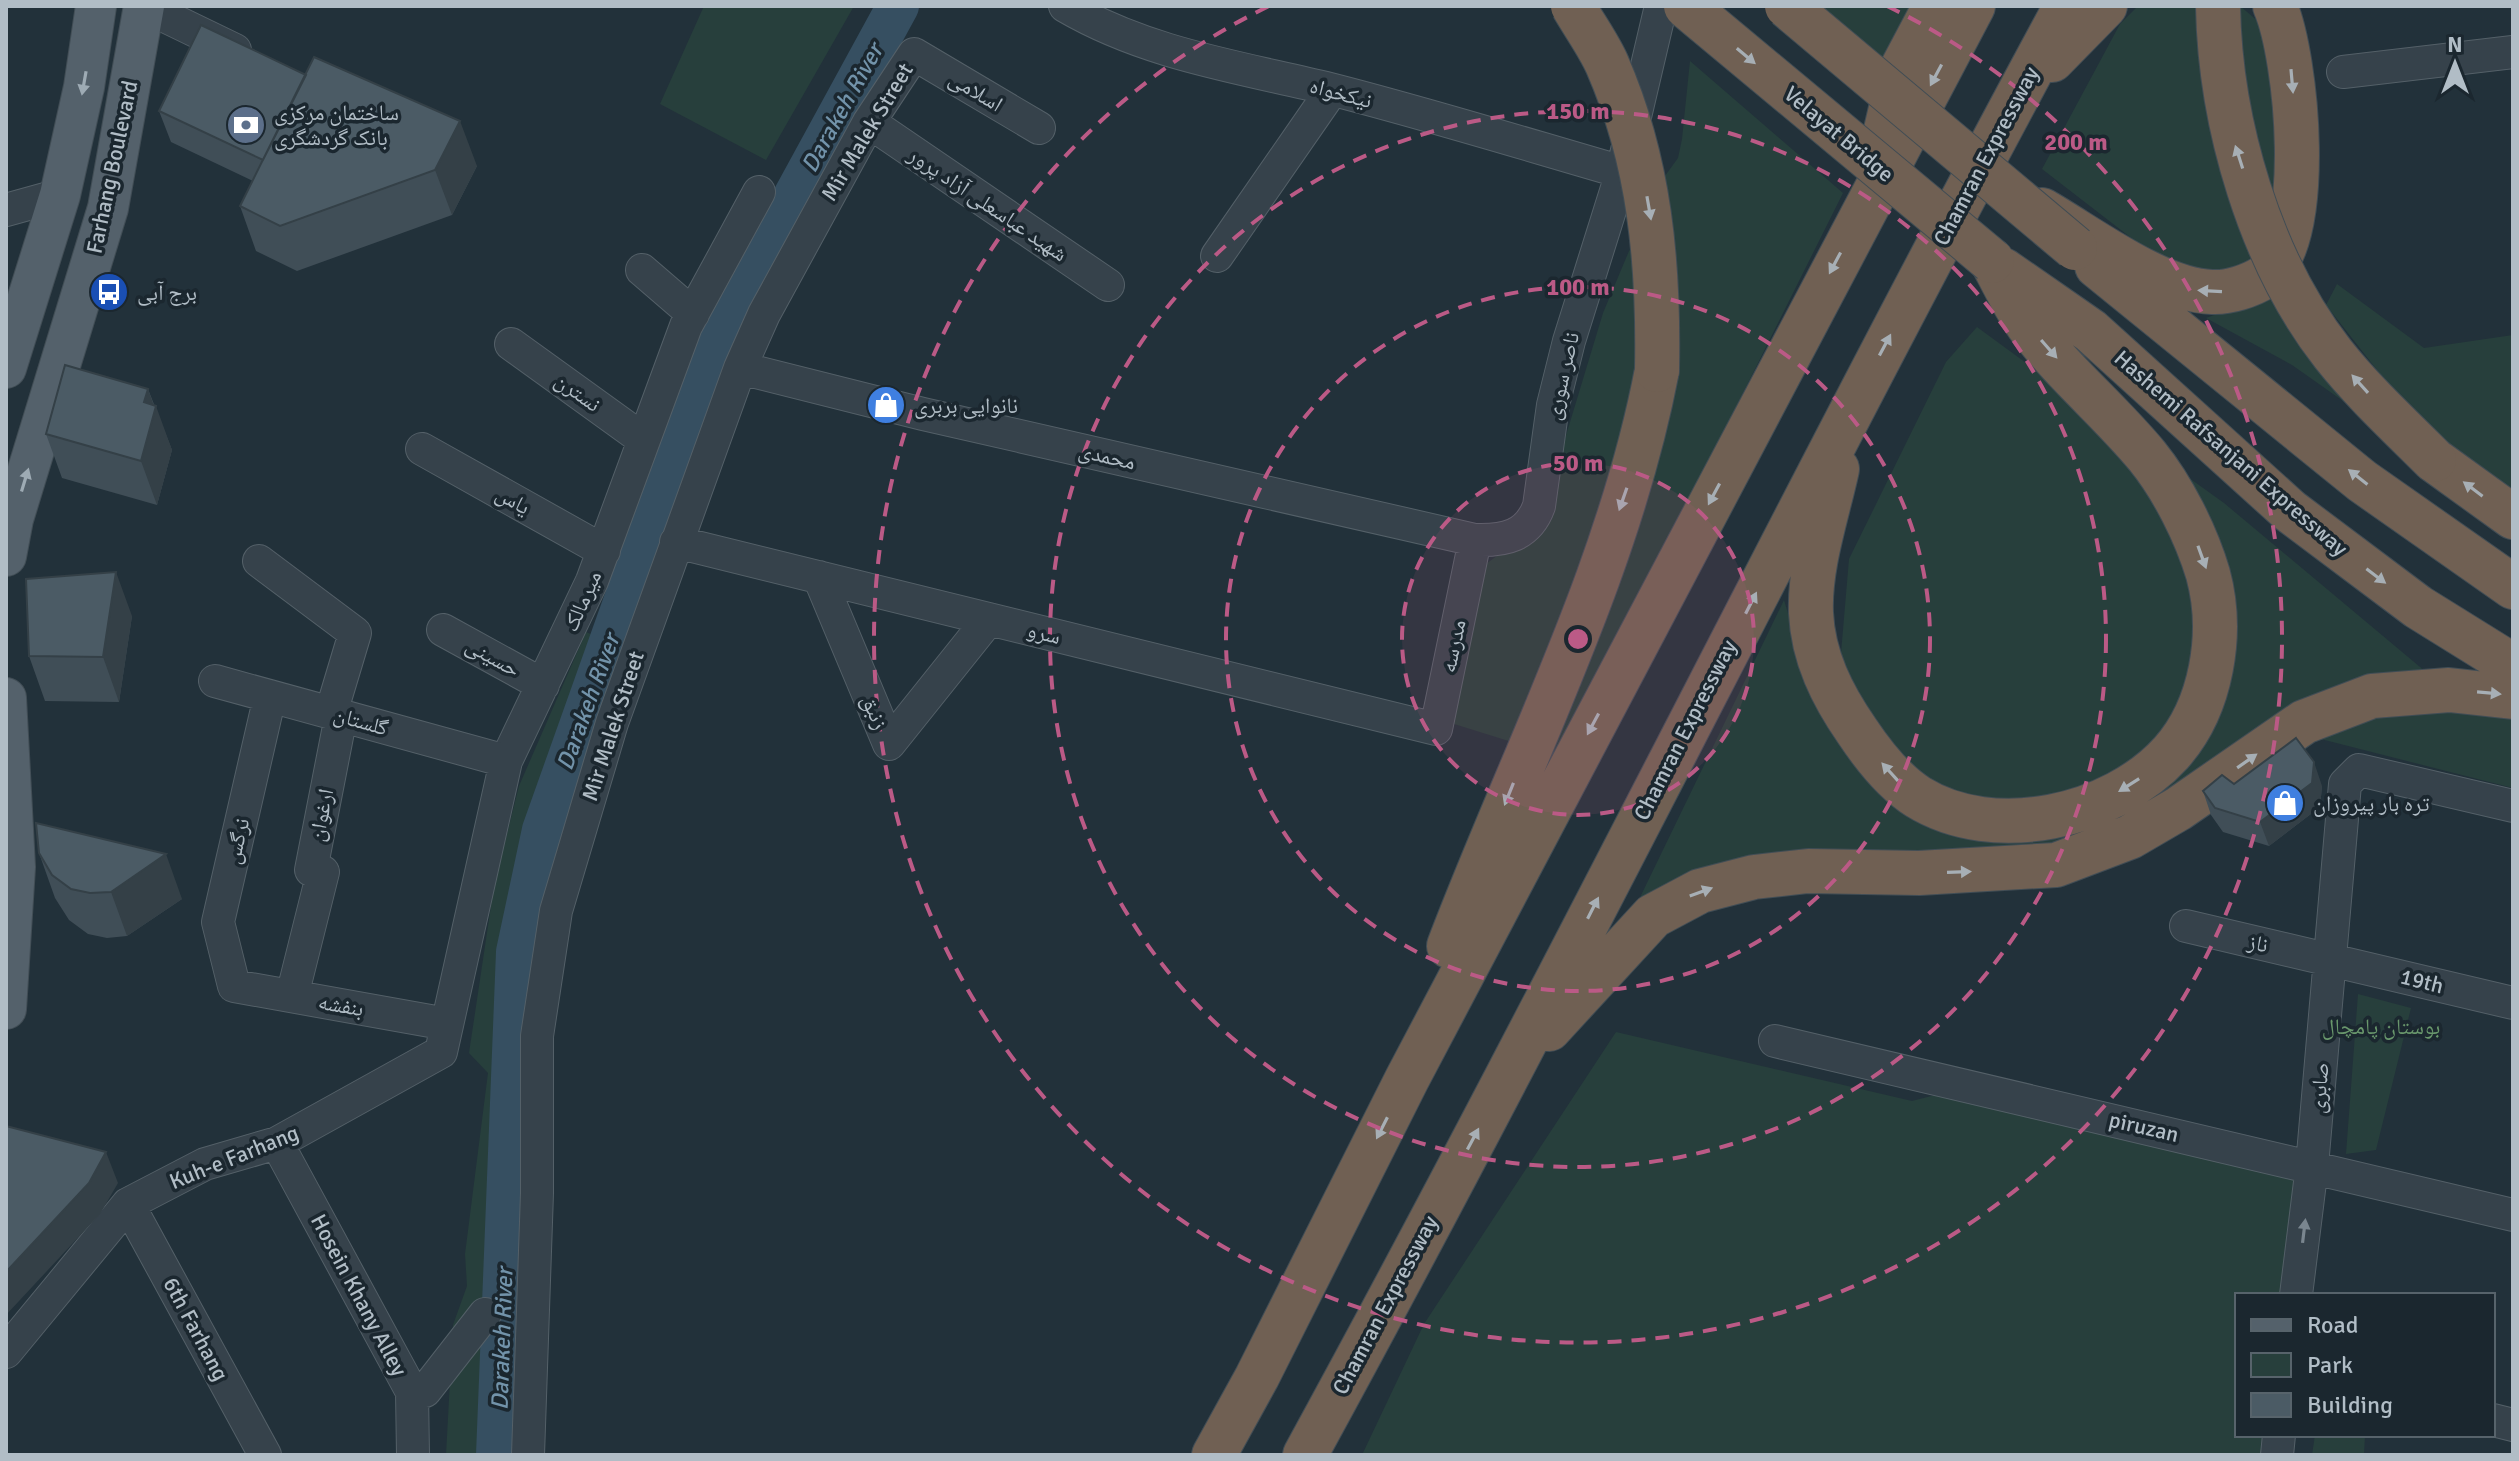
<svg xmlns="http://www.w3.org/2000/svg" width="2519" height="1461" viewBox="0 0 2519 1461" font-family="Signika,'Noto Naskh Arabic',sans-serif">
<rect width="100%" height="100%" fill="#22313a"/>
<!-- green -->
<path fill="#273f3c" d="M 704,6 L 854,6 L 766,160 L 660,104 Z
M 1802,6 L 1928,6 L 1893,74 Z
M 2138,6 L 2240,6 L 2266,28 L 2283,213 L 2239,274 L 2174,271 L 2042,169 L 2120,24 Z
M 1690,61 L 1843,193 L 1619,641 L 1530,806 L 1673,308 L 1676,258 L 1662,180 L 1678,158 L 1682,139 Z
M 1640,235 L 1644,257 L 1630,431 L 1515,743 L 1454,724 L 1445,716 L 1486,564 L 1498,555 L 1564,442 L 1603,313 L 1629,251 Z
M 2270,281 L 2404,444 L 2292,365 L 2206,318 L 2228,310 Z
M 2337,284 L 2424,348 L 2513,335 L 2513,496 L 2413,416 L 2326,305 Z
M 1977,327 L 2056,385 L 2143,466 L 2194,564 L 2205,635 L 2163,748 L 2061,800 L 1997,805 L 1948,797 L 1892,758 L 1840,665 L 1849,559 L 1946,362 Z
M 2178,470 L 2224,503 L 2426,672 L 2350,680 L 2295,702 L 2149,808 L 2087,839 L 1631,916 L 1784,600 L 1806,673 L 1868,773 L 2063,833 L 2217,690 Z
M 586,632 L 595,636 L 514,892 L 480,1455 L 446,1455 L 453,1325 L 467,1286 L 465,1254 L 488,1073 L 469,1053 L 494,886 L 519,786 Z
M 2513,708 L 2513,788 L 2309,736 L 2362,712 Z
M 2358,994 L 2411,1008 L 2376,1150 L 2346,1154 Z
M 1616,1032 L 1912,1101 L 1947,1092 L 2297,1176 L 2282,1295 L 2237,1295 L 2237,1435 L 2264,1435 L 2261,1455 L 1362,1455 L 1424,1324 Z
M 2315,1435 L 2365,1435 L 2364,1455 L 2312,1455 Z"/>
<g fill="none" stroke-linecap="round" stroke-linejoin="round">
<!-- river -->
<path stroke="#364f61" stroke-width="42" d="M 497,1455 L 517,952 L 543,830 L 721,330 L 898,6"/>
<defs>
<path id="minor" d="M 144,6 L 235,50
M 1065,6 C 1147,54 1239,67 1330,89 C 1428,114 1525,144 1622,172
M 2343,72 L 2513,52
M 869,122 L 1108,285
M 6,210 L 60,195
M 1217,256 L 1332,90
M 642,270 L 693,314
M 511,344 L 644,440
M 740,368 L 923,414 L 1475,540 C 1505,541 1528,536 1539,506 L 1553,405 L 1569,341 L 1622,172 L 1661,6
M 422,449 L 604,551
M 676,542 L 1436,729 L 1475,540
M 259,561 L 355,633 L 331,713
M 819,577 L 889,744 L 989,619
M 443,630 L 543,685
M 215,681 L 506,761
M 270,696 L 218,922 L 234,986 L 447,1024
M 2186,926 L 2513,1003
M 292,996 L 323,872 L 311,870 L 341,716
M 1775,1041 L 2513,1215
M 277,1143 L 412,1392 L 413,1455
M 128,1204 L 265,1455
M 2296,1295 L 2312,1166 L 2345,784 L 2359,770 L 2513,806
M 6,1352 L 128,1204 L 205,1164 L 277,1143 L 441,1052 L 506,761 L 592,581 L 686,326 L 759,192
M 412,1392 L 425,1391 L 485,1314
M 2493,1420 L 2513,1425
M 528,1455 L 537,1193 L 537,1036 L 556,911 L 612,723 L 740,368 L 764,314 L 869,122 L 914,54 L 1039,128
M 2277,1455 L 2279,1435"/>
<path id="major" d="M 6,368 L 60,195 L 84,87 L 96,6
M 6,556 L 13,519 L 108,208 L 144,6
M 6,698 L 15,867 L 6,1009"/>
<path id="highway" d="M 2052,60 L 2105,6
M 1886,130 L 1899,74 L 1935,6
M 2042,210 C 2089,237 2158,290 2212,292 C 2228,293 2250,286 2264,277 C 2315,240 2297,57 2275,6
M 2097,266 L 2362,481 L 2513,587
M 2003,270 L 2091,331 L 2290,511 L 2418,607 L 2513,666
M 2434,460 L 2513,517
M 1837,469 C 1827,515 1809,566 1811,613 C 1813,657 1832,695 1857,731 C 1873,755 1893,781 1918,797 C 1994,844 2113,817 2171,753 C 2212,707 2224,633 2208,574 C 2196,534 2173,488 2147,456 C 2109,410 2062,372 2028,325 C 2014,305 2003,282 1992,261
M 1449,946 C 1521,757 1619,570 1657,370
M 1549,1029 L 1653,916 L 1700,891 L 1754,877 L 1808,871 L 1919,873 L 2056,865 L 2130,837 L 2178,809 L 2304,722 L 2372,696 L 2449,690 L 2513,697
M 1214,1455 L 1257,1377 L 1407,1079 L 1973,6
M 1305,1455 C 1567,976 1806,486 2066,6"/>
</defs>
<!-- minor casing -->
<use href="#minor" stroke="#546068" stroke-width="34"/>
<!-- major casing -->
<use href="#major" stroke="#424e56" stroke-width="42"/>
<!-- highway casing -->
<use href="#highway" stroke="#414d55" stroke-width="46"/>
<!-- minor -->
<use href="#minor" stroke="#36424b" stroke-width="32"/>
<!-- major -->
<use href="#major" stroke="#54616b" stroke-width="40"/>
<!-- highway -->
<use href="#highway" stroke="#706053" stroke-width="44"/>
<defs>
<path id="highway-bridge" d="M 1573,6 C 1584,25 1598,44 1607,64 C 1650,162 1659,264 1657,370
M 1686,6 L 1992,261
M 1787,6 L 2075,248
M 2218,6 C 2220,123 2260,261 2333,354 C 2363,392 2400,426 2434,460"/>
</defs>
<!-- highway-bridge casing -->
<use href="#highway-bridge" stroke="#414d55" stroke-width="46" stroke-linecap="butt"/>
<!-- highway-bridge -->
<use href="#highway-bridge" stroke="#706053" stroke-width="44"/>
</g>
<!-- wall -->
<path fill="#404e57" d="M 159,111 L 477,166 L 452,215 L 297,271 L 256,251 L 240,206 L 253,181 L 171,142 Z
M 148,389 L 172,450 L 157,505 L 62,478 L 46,434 Z
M 132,616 L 119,702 L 45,701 L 29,656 Z
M 2234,784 L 2322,786 L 2320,807 L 2269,846 L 2223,832 L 2211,815 L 2203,791 Z
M 39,853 L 182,899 L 127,936 L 107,938 L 88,934 L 69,920 L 55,898 Z"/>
<!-- shaded-wall -->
<path fill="#344047" d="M 460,121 L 477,166 L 452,215 L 435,170 Z
M 148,389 L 155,409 L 156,406 L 172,450 L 157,505 L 141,461 L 144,402 Z
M 116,572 L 132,616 L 119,702 L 103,657 Z
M 2314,762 L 2322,786 L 2320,807 L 2269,846 L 2260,822 Z
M 166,854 L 182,899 L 127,936 L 111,892 Z
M 106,1152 L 118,1183 L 100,1214 L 6,1315 L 6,1272 Z"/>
<!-- building -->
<path fill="#4b5b65" stroke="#344047" stroke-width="2" d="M 201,25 L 306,75 L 263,160 L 159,111 Z
M 314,57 L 460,121 L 435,170 L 280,226 L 240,206 Z
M 65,365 L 148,389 L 144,402 L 156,406 L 141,461 L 46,434 Z
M 116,572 L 103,657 L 29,656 L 26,579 Z
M 2296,738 L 2314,762 L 2312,783 L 2260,822 L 2215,808 L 2203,791 L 2222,775 L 2234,784 Z
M 36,823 L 166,854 L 111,892 L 90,893 L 71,889 L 52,875 L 39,853 Z
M 6,1126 L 106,1152 L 89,1183 L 6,1272 Z"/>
<!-- one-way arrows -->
<defs><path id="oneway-solid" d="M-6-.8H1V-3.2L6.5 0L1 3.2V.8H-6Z" transform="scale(2)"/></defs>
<g fill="#a7afb5">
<use href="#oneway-solid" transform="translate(1746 56) rotate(40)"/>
<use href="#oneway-solid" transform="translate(1936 75) rotate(118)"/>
<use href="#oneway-solid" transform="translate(2292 81) rotate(85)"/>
<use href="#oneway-solid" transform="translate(2239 157) rotate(-108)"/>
<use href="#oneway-solid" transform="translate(1649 208) rotate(80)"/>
<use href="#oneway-solid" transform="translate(1835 263) rotate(118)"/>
<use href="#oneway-solid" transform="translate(2210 291) rotate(-177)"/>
<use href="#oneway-solid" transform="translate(1885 345) rotate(-62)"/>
<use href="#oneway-solid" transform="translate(2049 349) rotate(49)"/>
<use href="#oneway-solid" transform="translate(2360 384) rotate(-132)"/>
<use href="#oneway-solid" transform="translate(2358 477) rotate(-142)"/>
<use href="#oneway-solid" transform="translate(2473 489) rotate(-143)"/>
<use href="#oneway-solid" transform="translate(1714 494) rotate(118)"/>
<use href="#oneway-solid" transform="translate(1623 499) rotate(109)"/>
<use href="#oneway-solid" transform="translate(2202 557) rotate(70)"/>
<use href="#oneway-solid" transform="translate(2376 576) rotate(37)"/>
<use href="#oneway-solid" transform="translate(1751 603) rotate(-63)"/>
<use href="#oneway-solid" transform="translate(2489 693) rotate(5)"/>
<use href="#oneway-solid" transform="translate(1593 724) rotate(118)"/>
<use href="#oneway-solid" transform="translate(2247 761) rotate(-35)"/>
<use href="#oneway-solid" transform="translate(1890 772) rotate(-132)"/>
<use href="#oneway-solid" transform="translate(2129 785) rotate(148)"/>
<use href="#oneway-solid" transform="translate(1509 794) rotate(112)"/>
<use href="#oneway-solid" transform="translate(1959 872) rotate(-2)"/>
<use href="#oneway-solid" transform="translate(1701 892) rotate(-20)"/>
<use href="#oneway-solid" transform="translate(1593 908) rotate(-63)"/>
<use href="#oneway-solid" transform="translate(1382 1128) rotate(117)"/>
<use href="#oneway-solid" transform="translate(1473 1139) rotate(-62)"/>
</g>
<g fill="#9eabb4">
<use href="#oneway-solid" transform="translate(84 83) rotate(100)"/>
<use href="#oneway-solid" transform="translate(25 480) rotate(-73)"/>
</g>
<use fill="#7a868f" href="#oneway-solid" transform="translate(2304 1231) rotate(-83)"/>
<!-- distance rings -->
<circle cx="1578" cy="639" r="176" fill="#bb5a86" fill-opacity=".12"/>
<g fill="none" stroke="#bb5a86" stroke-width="4" stroke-dasharray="14 10">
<circle cx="1578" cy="639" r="176"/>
<circle cx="1578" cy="639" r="352"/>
<circle cx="1578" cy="639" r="528"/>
<path d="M1887 6A704 704 0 1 1 1269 6"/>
</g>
<!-- icons -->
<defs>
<symbol id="bank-disc" viewBox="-11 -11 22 22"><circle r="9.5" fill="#5c6f8a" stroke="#1b272f"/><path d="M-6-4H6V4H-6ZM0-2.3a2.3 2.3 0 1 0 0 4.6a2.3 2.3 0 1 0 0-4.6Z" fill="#fff"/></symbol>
<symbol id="bus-disc" viewBox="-11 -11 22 22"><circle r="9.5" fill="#1a4fb4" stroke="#1b272f"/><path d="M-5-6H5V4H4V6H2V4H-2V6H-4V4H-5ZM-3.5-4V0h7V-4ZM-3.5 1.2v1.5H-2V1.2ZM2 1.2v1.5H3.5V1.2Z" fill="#fff"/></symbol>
<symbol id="shop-disc" viewBox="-11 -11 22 22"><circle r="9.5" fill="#3f7fe0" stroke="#1b272f"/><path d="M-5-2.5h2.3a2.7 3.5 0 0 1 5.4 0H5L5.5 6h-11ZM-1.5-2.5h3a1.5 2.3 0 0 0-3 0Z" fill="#fff"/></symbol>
</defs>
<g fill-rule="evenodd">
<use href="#bank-disc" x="224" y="103" width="44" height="44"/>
<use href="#bus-disc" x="87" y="270" width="44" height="44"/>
<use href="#shop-disc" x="864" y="383" width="44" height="44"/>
<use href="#shop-disc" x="2263" y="781" width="44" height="44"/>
</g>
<g text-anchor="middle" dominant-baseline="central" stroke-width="7" stroke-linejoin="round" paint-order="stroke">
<!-- street labels -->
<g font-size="22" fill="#b1bdc6" stroke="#1b272f">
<text transform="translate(976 91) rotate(31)">اسلامی</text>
<text transform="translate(1341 93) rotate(15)">نیکخواه</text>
<text transform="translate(867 132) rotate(-59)">Mir Malek Street</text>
<text transform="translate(1839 134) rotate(40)">Velayat Bridge</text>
<text transform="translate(1986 156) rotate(-62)">Chamran Expressway</text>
<text transform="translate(112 167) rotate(-78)">Farhang Boulevard</text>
<text transform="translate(988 204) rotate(34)">شهید عباسعلی آزاد پرور</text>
<text transform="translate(1562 376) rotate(-77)">ناصر سوری</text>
<text transform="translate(578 392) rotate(36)">نسترن</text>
<text transform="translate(2231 453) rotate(41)">Hashemi Rafsanjani Expressway</text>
<text transform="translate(1107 456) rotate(13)">محمدی</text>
<text transform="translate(513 500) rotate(29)">یاس</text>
<text transform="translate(582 601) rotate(-66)">میرمالک</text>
<text transform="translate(1044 633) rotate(14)">سرو</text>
<text transform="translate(1453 646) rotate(-78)">مدرسه</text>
<text transform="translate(493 657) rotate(29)">حسینی</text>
<text transform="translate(875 712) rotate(67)">زنبق</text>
<text transform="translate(361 721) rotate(16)">گلستان</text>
<text transform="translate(613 726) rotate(-72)">Mir Malek Street</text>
<text transform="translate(1685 730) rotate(-63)">Chamran Expressway</text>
<text transform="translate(321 815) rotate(-79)">ارغوان</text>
<text transform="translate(237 841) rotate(-77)">نرگس</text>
<text transform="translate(2258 943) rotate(13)">ناز</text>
<text transform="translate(2422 981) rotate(14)">19th</text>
<text transform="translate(341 1005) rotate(10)">بنفشه</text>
<text transform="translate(2319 1088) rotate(-85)">صابری</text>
<text transform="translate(2144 1127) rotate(13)">piruzan</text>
<text transform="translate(234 1157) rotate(-22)">Kuh-e Farhang</text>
<text transform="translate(359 1295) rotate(62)">Hosein Khany Alley</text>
<text transform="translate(1385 1305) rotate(-62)">Chamran Expressway</text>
<text transform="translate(196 1329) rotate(62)">6th Farhang</text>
</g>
<!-- poi labels -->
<g font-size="22" fill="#b1bdc6" stroke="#1b272f" text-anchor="start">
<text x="274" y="112">ساختمان مرکزی<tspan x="274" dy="25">بانک گردشگری</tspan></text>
<text x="137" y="292">برج آبی</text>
<text x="914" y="405">نانوایی بربری</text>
<text x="2313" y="803">تره بار پیروزان</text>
</g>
<!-- park labels -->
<g font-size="22" fill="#69976c" stroke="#1b272f">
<text x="2381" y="1026">بوستان پامچال</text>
</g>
<!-- water labels -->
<g font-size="24" font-style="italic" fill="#7293aa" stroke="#1b272f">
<text transform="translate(842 108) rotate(-61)">Darakeh River</text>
<text transform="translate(588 702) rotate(-70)">Darakeh River</text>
<text transform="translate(502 1339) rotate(-88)">Darakeh River</text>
</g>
</g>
<circle cx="1578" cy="639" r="12" fill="#bb5a86" stroke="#1b272f" stroke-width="4"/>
<g font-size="24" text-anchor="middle" font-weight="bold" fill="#bb5a86" stroke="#1b272f" stroke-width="7" stroke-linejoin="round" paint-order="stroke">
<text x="1578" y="119">150 m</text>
<text x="2076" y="150">200 m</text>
<text x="1578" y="295">100 m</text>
<text x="1578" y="471">50 m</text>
</g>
<!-- border -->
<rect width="2519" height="1461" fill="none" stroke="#b1bdc6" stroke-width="16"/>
<!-- legend -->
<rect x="2235" y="1293" width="260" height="144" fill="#1b272f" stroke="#57636b" stroke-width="2"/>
<rect x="2251" y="1319" width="40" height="12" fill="#54616b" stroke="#57636b" stroke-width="2"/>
<text x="2307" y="1333" font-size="24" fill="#b1bdc6">Road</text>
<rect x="2251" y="1353" width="40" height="24" fill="#273f3c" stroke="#57636b" stroke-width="2"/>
<text x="2307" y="1373" font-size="24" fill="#b1bdc6">Park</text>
<rect x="2251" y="1393" width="40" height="24" fill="#4b5b65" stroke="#57636b" stroke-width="2"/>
<text x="2307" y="1413" font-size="24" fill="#b1bdc6">Building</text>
<!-- north arrow -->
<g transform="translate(2455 64)" stroke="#1b272f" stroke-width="6" paint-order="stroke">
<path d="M0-6L14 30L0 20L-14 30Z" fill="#b1bdc6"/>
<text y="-12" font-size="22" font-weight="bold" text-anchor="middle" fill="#b1bdc6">N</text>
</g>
</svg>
